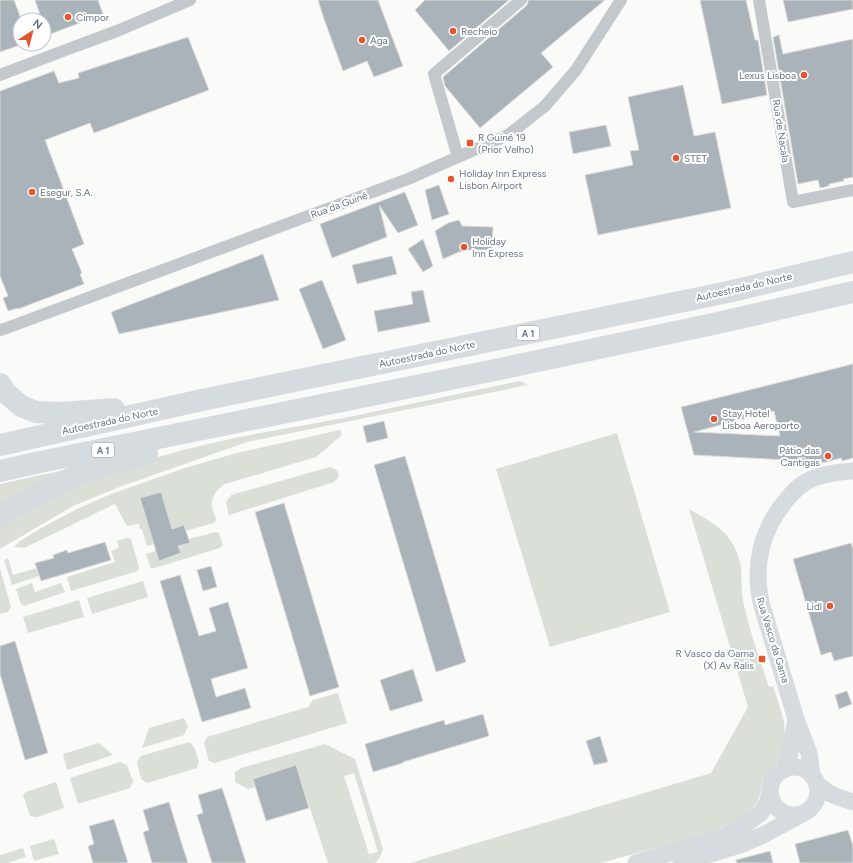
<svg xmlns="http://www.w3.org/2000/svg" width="853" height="863" viewBox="0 0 853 863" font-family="Figtree,sans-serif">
<rect width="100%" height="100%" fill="#fafaf8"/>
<!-- green -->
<path fill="#dadfd7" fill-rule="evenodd" d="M 520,381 L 528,385 L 247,442 L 122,486 L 73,506 L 0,549 L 0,523 L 111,470 L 187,449 L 239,437 L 344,418 Z
M 340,430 L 342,435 L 316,457 L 225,484 C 218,488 211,496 212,505 C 212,510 215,516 217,520 L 213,523 L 186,531 L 184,525 L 172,529 L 140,499 L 154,544 L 147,546 L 142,529 L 140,529 L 139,524 L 127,526 L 115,504 L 24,548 L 14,547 L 20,541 L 43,527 L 77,509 L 111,494 L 185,468 L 237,453 Z
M 617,433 L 670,612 L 550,647 L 496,469 Z
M 110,460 L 0,510 L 0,484 Z
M 330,467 L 335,469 L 339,473 L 338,478 L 334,482 L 229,515 L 226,502 L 231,495 Z
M 689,509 C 704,518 721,526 730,540 C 736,548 740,559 741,568 C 742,581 741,593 744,605 C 750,633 760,660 769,687 L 773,686 L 778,701 L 784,721 L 785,736 L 783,751 L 780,760 L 770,769 L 762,782 L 761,791 L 757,803 L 747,814 L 729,826 L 686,840 L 600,863 L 410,863 L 711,773 L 748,707 Z
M 216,532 L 219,533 L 223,545 L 220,548 L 151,569 L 146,554 L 156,551 L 159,561 L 181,554 L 178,546 L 189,543 L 189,539 Z
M 127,538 L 131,539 L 139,567 L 138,571 L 71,591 L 67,577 L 115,562 L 111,551 L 119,548 L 117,541 Z
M 8,558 L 13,575 L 37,568 L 39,576 L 12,585 L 4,560 Z
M 0,568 L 11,607 L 8,612 L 0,614 Z
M 143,581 L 148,597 L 92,614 L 87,598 Z
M 32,583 L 35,592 L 61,583 L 65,592 L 24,606 L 21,604 L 16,589 Z
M 79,600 L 84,617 L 28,633 L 23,617 Z
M 338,693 L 347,723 L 215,763 L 209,761 L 204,743 L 207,737 L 308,707 L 313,700 Z
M 184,718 L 188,727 L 184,735 L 142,748 L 149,728 Z
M 189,742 L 194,747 L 199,762 L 197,768 L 147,783 L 141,779 L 137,762 L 141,756 Z
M 99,743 L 113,755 L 67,770 L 63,754 Z
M 325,744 L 355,759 L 383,849 L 380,857 L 375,863 L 328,863 L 296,766 L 253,779 L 256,787 L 248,789 L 235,782 L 235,772 L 241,768 ZM 354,773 L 378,852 L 369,854 L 344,776 Z
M 120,762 L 127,765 L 133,781 L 130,788 L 78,804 L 70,778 Z
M 56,782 L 64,808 L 37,817 L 30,816 L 23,795 L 26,792 Z
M 54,839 L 59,854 L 34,861 L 30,846 Z
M 23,848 L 26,857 L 10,862 L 10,863 L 0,863 L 0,855 Z"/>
<!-- building -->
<path fill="#aab3b9" stroke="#dcdcda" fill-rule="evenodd" d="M 0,0 L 14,0 L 20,16 L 20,45 L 0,52 Z
M 35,0 L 98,0 L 103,14 L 48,35 L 44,25 L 44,20 L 42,20 Z
M 318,0 L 378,0 L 403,66 L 374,77 L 367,61 L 343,71 L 324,19 Z
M 425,0 L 509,0 L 449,51 L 415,10 Z
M 528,0 L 605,0 L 541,53 L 553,67 L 480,128 L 445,86 L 443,77 L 526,6 L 528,3 Z
M 700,0 L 746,0 L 755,40 L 758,40 L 767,95 L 722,104 Z
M 783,0 L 853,0 L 853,9 L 788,22 Z
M 779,35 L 783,54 L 853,39 L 853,177 L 843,179 L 844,181 L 829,184 L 829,186 L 820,188 L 818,180 L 798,184 L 773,37 Z
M 188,37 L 209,90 L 94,133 L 90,123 L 45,140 L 84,244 L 72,249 L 82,273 L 80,274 L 84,284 L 18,309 L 18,308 L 8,311 L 3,298 L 8,296 L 0,276 L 0,91 L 54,71 L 59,83 L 79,78 L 78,73 Z
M 683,85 L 694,136 L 715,132 L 731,208 L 598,235 L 585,175 L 633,165 L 630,151 L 639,150 L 628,97 Z
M 606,125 L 611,146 L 573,154 L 569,132 Z
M 439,185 L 449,214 L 432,220 L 425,190 Z
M 405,192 L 418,225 L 398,233 L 379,205 L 387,237 L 332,258 L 320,224 Z
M 459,220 L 462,226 L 493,227 L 492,250 L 468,250 L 459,252 L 443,259 L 435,231 L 448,223 Z
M 423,239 L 433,266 L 423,272 L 408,249 Z
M 263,254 L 279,300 L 119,334 L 111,312 Z
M 392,256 L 397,274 L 357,284 L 352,265 Z
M 322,280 L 346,340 L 323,349 L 299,289 Z
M 423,290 L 430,322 L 378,332 L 374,311 L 413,304 L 411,292 Z
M 853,364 L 853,458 L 842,461 L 841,458 L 822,463 L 821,459 L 806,463 L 806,461 L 694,455 L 681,407 ZM 774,411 L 780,436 L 694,432 Z
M 384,421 L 388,438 L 367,443 L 363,426 Z
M 405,456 L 466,662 L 436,672 L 374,465 Z
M 161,492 L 172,529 L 184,525 L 190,543 L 178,546 L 181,553 L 159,561 L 140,498 Z
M 284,503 L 339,687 L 310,696 L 255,512 Z
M 105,542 L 111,560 L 41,581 L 35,563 L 54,558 L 53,555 L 67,550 L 68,553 Z
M 851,543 L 853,549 L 853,656 L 834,661 L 831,652 L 821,655 L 793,559 Z
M 211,566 L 217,587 L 203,591 L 197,570 Z
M 180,575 L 199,636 L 216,631 L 209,608 L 228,602 L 248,668 L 211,679 L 216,697 L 245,688 L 251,708 L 202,722 L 160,581 Z
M 15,641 L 48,753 L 25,760 L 0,674 L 0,646 Z
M 413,669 L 423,701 L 390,711 L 380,680 Z
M 847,691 L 852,704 L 839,709 L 835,695 Z
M 483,714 L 489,736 L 403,762 L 403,763 L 373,772 L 365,744 L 444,720 L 445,725 Z
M 600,736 L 608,762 L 594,765 L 586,741 Z
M 296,765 L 309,808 L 266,821 L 253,779 Z
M 222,788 L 229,809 L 246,863 L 212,863 L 197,815 L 203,813 L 198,795 Z
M 169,802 L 180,838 L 188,863 L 152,863 L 143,832 L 149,830 L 143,810 Z
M 114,819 L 128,863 L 93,863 L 88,846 L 94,844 L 89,826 Z
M 848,830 L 853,846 L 853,863 L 800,863 L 795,844 Z
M 770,851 L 773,863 L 737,863 L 736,860 Z"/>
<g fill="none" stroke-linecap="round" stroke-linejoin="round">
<!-- street -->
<path stroke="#c3c8cc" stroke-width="12" d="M 759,0 L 793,202 L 853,190
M 0,75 L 71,48 L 117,31 L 190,0
M 458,157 L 434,74 L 521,0
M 0,330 L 4,329 L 408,179 L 508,135 L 545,106 L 576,70 L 621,0"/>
<!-- secondary -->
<path stroke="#d6dbdf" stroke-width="17" d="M770 791a24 24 0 1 1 48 0a24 24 0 1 1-48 0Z
M 784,770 L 790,754 L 796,719
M 812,776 L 809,753 L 796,719 L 762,606 C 752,567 761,529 788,498 C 793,492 799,486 806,482 C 819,474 837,472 853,471
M 816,783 C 829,795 837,797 853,802
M 636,863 L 724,837 L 743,826 L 761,813 L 767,803 L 770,792
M 681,863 L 743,844 L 765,834 L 802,814"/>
<!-- highway -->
<path stroke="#d6dbdf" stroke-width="22" d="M 0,384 L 6,393 L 21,406 L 36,412 L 61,413 L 114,409
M 0,445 L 202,400 L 728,292 L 853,262
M 0,471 L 35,463 L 500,369 L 713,324 L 853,292
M 0,516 C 29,498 59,482 91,470 C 109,464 129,459 147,454"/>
</g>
<!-- markers -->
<g fill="#e4572e" stroke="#fff" stroke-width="1.5">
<circle cx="68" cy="17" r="4"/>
<circle cx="453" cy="31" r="4"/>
<circle cx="362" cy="40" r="4"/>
<circle cx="804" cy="75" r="4"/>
<rect x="466" y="139" width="8" height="8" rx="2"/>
<circle cx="676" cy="158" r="4"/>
<circle cx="451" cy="179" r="4"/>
<circle cx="32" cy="192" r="4"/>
<circle cx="464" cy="247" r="4"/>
<circle cx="714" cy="419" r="4"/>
<circle cx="828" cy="456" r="4"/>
<circle cx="830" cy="606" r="4"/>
<rect x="758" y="655" width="8" height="8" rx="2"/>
</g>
<g text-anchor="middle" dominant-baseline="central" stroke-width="4" stroke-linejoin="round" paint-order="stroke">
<!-- shield labels -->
<g fill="#fff" stroke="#939fa8" stroke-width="1">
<rect x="517" y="326" width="22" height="14" rx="3"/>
<rect x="92" y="443" width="22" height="14" rx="3"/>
</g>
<g font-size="9" font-weight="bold" fill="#657683">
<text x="528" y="333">A 1</text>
<text x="103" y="450">A 1</text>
</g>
<!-- poi labels -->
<g font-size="10" fill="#657683" stroke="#fff" text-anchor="start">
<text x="76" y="17">Cimpor</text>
<text x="461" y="31">Recheio</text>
<text x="370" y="40">Aga</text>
<text x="796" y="75" text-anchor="end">Lexus Lisboa</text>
<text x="478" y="137">R Guiné 19<tspan x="478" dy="12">(Prior Velho)</tspan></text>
<text x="684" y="158">STET</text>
<text x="459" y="173">Holiday Inn Express<tspan x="459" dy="12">Lisbon Airport</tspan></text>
<text x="40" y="192">Esegur, S.A.</text>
<text x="472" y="241">Holiday<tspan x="472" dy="12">Inn Express</tspan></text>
<text x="722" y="413">Stay Hotel<tspan x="722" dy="12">Lisboa Aeroporto</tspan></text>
<text x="820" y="450" text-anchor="end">Pátio das<tspan x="820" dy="12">Cantigas</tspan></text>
<text x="822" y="606" text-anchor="end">Lidl</text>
<text x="754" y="653" text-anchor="end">R Vasco da Gama<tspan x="754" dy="12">(X) Av Ralis</tspan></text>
</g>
<!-- street labels -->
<g font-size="10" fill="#657683" stroke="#fff">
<text transform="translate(781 131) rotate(81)">Rua de Nacala</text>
<text transform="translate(339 205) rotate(-20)">Rua da Guiné</text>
<text transform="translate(744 287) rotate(-13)">Autoestrada do Norte</text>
<text transform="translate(427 354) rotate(-12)">Autoestrada do Norte</text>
<text transform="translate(110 421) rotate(-12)">Autoestrada do Norte</text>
<text transform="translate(773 640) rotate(73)">Rua Vasco da Gama</text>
</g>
</g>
<!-- north arrow -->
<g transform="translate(32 32) rotate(36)"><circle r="19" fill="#ffffff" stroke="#c1c8cd"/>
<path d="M0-3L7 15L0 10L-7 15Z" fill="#e4572e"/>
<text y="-6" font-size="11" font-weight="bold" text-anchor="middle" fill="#657683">N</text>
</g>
</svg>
